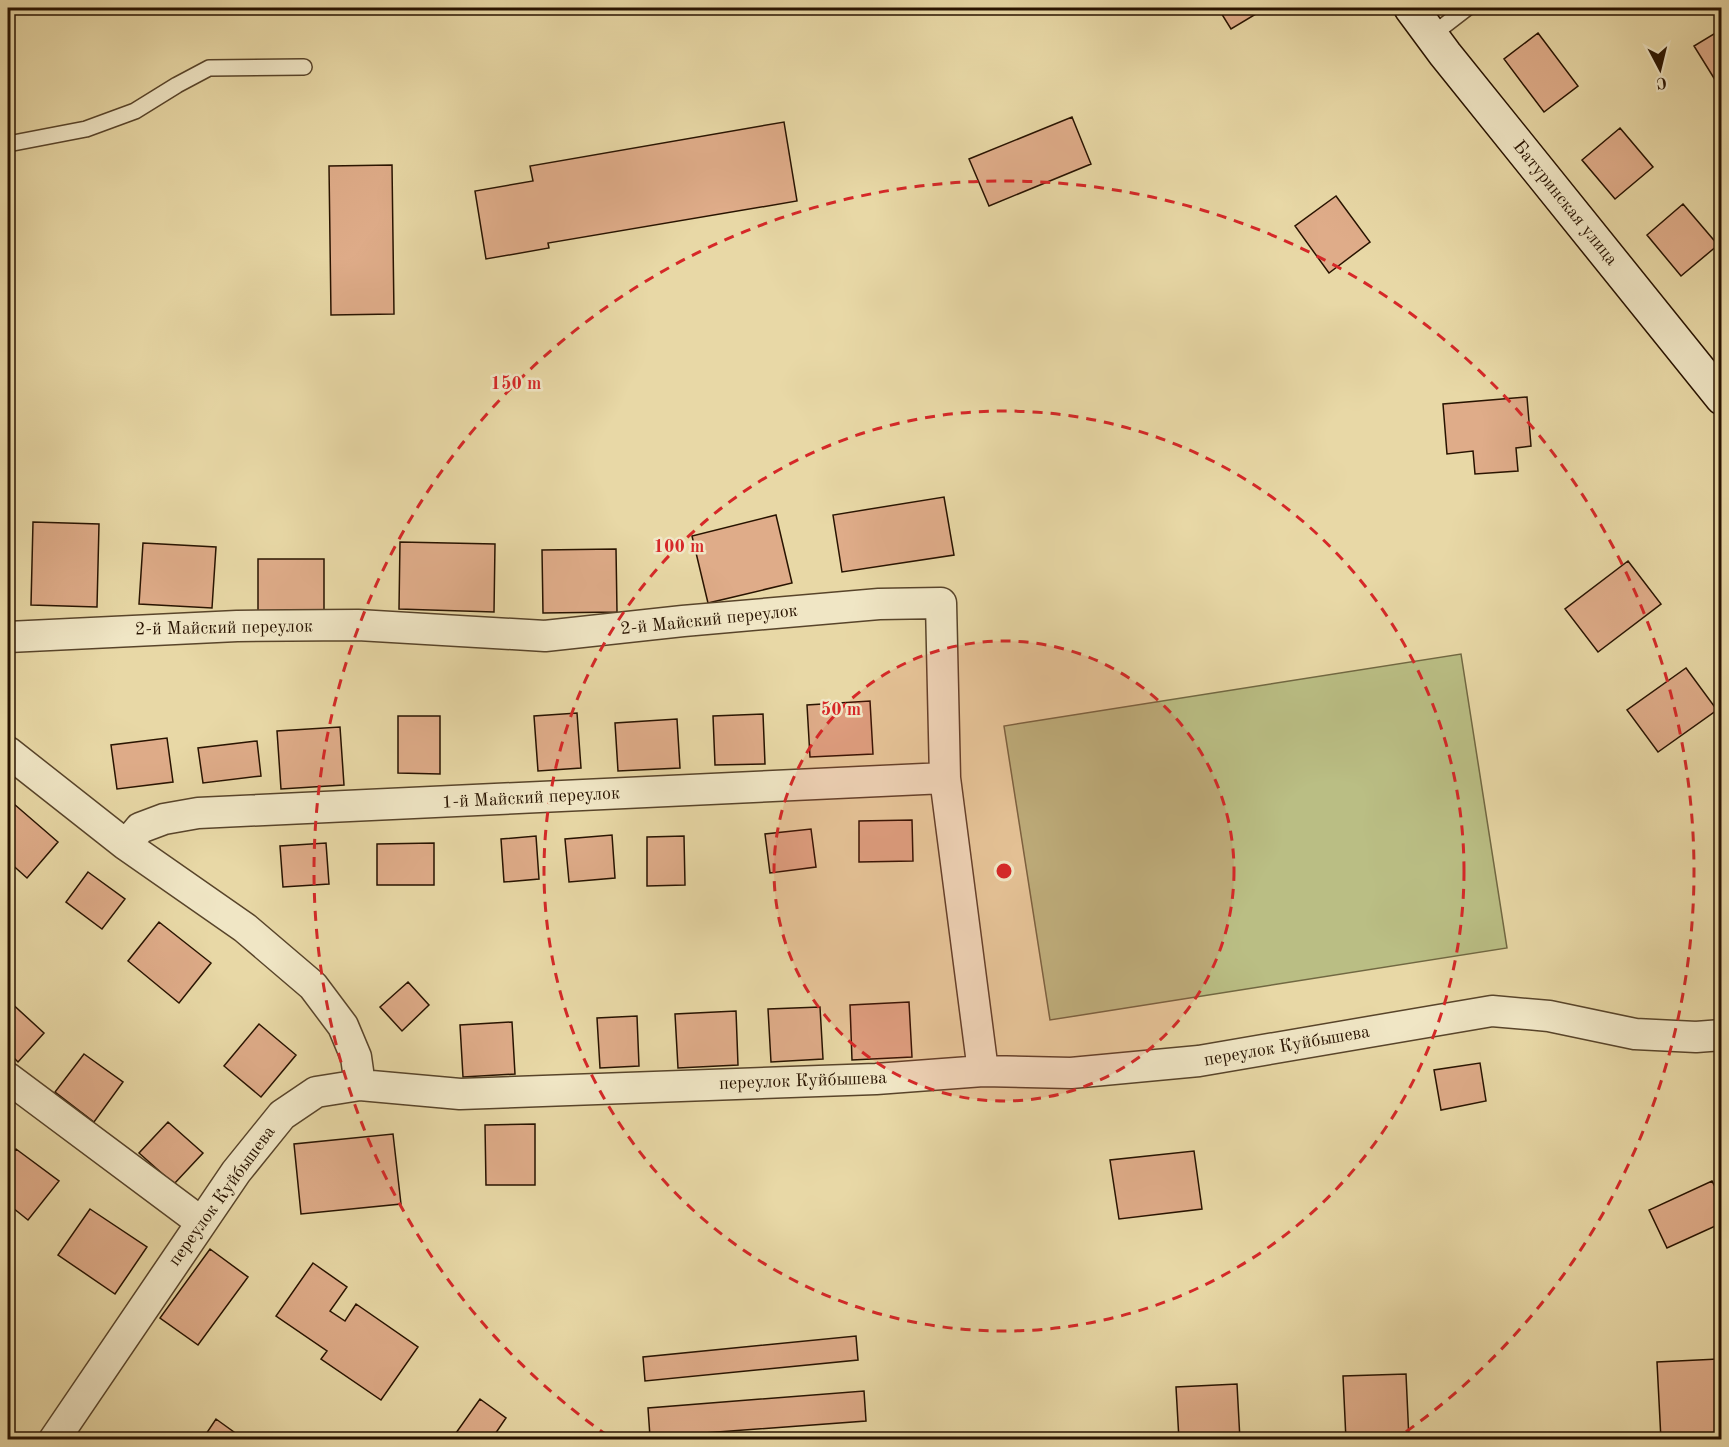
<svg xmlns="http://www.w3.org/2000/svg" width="1729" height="1447" viewBox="0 0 1729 1447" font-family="'Old Standard TT',serif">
<rect width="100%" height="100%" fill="#e8d8a6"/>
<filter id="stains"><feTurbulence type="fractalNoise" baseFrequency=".00333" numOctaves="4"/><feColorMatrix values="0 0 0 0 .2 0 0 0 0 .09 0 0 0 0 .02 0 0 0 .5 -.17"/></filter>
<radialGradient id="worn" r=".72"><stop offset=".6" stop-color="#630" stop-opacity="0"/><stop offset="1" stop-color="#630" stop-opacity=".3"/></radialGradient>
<!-- green -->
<path fill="#babe84" stroke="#716842" stroke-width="1.5" d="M 1461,654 L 1507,948 L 1050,1020 L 1004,726 Z"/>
<!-- building -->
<path fill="#dfac89" stroke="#281300" stroke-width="1.5" d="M 1218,8 L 1266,8 L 1231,29 Z
M 1722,29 L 1722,91 L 1694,46 Z
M 1538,33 L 1578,86 L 1544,112 L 1504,59 Z
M 1072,117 L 1091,164 L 989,206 L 969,159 Z
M 784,122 L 797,201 L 548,243 L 549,248 L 486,259 L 475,191 L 533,181 L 530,166 Z
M 1620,128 L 1653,167 L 1615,199 L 1582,160 Z
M 392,165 L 394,314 L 331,315 L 329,166 Z
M 1336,196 L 1370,242 L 1329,273 L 1295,226 Z
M 1683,204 L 1718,245 L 1681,276 L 1647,235 Z
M 1527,397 L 1531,446 L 1516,448 L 1518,471 L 1475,474 L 1473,451 L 1447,454 L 1443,404 Z
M 944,497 L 954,555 L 842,572 L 833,515 Z
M 776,515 L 792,583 L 708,603 L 692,536 Z
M 33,522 L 99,524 L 97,607 L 31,605 Z
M 400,542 L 495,544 L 494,612 L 399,609 Z
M 143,543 L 216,547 L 212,608 L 139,604 Z
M 616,549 L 617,612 L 543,613 L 542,550 Z
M 258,559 L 324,559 L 324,610 L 258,611 Z
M 1628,561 L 1661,604 L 1598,652 L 1565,609 Z
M 1686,668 L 1717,710 L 1658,752 L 1627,710 Z
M 870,701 L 873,754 L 810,757 L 807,705 Z
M 577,713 L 581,768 L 538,771 L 534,716 Z
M 763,714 L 765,764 L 715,765 L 713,716 Z
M 398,716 L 440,716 L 440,774 L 398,773 Z
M 677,719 L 680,768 L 618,771 L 615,723 Z
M 340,727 L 344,785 L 281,789 L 277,731 Z
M 167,738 L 173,782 L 117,789 L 111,745 Z
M 257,741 L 261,776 L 203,783 L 198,748 Z
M 14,804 L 58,842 L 27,878 L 8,861 L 8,811 Z
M 912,820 L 913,861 L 859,862 L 859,821 Z
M 811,829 L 816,867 L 770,873 L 765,834 Z
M 612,835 L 615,878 L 569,882 L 565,839 Z
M 536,836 L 539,879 L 504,882 L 501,839 Z
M 684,836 L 685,885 L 647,886 L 647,837 Z
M 326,843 L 329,884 L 283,887 L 280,846 Z
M 434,843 L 434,885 L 377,885 L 377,844 Z
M 88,872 L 125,899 L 102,929 L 66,902 Z
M 159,922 L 211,963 L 179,1003 L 128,961 Z
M 408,982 L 429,1005 L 402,1031 L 380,1007 Z
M 8,1000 L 44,1033 L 18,1062 L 8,1052 Z
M 909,1002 L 912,1057 L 852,1060 L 850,1005 Z
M 820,1007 L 823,1059 L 771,1062 L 768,1009 Z
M 736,1011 L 738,1065 L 678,1068 L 675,1014 Z
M 637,1016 L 639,1066 L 600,1068 L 597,1018 Z
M 512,1022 L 515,1074 L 463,1077 L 460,1025 Z
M 259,1024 L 296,1055 L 261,1097 L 224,1066 Z
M 84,1054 L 123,1082 L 94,1122 L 55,1092 Z
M 1480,1063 L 1486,1101 L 1441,1110 L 1434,1070 Z
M 168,1122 L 203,1153 L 174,1184 L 139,1153 Z
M 535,1124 L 535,1185 L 486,1185 L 485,1125 Z
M 393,1134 L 401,1204 L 301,1214 L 294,1144 Z
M 16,1149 L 59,1181 L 28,1220 L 8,1204 L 8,1160 Z
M 1194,1151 L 1202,1209 L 1119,1219 L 1110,1160 Z
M 1712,1181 L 1722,1201 L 1722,1223 L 1667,1248 L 1649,1210 Z
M 90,1209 L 147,1247 L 115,1294 L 58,1255 Z
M 210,1249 L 248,1277 L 198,1345 L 160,1318 Z
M 313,1263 L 347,1287 L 330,1311 L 345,1321 L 356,1304 L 418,1347 L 381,1400 L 321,1359 L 327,1351 L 276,1316 Z
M 856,1336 L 858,1360 L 645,1381 L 643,1357 Z
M 1718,1359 L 1721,1440 L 1661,1440 L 1657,1362 Z
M 1406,1374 L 1409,1440 L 1346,1440 L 1343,1376 Z
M 1237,1384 L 1240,1440 L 1179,1440 L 1176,1387 Z
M 864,1391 L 866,1421 L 650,1437 L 648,1408 Z
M 480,1399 L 506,1418 L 491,1440 L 451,1440 Z
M 216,1419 L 245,1440 L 202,1440 Z"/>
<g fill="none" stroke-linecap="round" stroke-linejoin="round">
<defs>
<path id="lane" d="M 1432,35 L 1467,8
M 8,144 L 86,129 L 135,111 L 177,85 L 209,68 L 304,67"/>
<path id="street" d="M 8,637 L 237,626 L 358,625 L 545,636 L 683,621 L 879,604 L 941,603 L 945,778 L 983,1071
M 8,752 L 126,845 L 245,928 L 313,986 L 343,1026 L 356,1057 L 360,1085
M 126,845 L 140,828 L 164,819 L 198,813 L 945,778
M 8,1078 L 201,1222
M 54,1440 L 236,1172 L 282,1115 L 316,1092 L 360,1085 L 460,1094 L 876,1079 L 983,1071 L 1071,1073 L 1199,1061 L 1492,1011 L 1549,1016 L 1635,1034 L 1696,1037 L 1722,1035"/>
<path id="secondary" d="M 1411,8 L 1445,54 L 1722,398"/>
</defs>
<!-- lane casing -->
<use href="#lane" stroke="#58442a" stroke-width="18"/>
<!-- street casing -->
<use href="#street" stroke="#58442a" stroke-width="33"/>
<!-- secondary casing -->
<use href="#secondary" stroke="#281300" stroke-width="36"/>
<!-- lane -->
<use href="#lane" stroke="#f0e6c5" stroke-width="15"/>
<!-- street -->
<use href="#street" stroke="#f0e6c5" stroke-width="30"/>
<!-- secondary -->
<use href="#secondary" stroke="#f0e6c5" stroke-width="33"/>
</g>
<!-- distance rings -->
<circle cx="1004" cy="871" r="230" fill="#d62828" fill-opacity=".12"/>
<g fill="none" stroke="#d62828" stroke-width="3" stroke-dasharray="10 8">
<circle cx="1004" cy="871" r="230"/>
<circle cx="1004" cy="871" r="460"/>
<path d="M608 1436A690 690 0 1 1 1400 1436"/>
</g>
<g text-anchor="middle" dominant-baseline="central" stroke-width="5" stroke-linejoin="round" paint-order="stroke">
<!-- street labels -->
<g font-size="18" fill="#281300" stroke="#f0e6c5">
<text transform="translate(1565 203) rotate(51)">Батуринская улица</text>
<text transform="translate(709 620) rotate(-6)">2-й Майский переулок</text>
<text transform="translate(224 628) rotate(-1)">2-й Майский переулок</text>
<text transform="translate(531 798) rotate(-3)">1-й Майский переулок</text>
<text transform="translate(1287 1046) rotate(-10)">переулок Куйбышева</text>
<text transform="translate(803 1081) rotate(-2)">переулок Куйбышева</text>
<text transform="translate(222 1196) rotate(-54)">переулок Куйбышева</text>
</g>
</g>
<circle cx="1004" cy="871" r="9" fill="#d62828" stroke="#f0e6c5" stroke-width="3"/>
<g font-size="18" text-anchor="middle" font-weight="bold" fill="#d62828" stroke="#f0e6c5" stroke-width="5" stroke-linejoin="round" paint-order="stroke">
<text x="516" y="389">150 m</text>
<text x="679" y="552">100 m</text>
<text x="841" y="715">50 m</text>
</g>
<!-- margin -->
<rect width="1729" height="1447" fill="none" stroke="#e8d8a6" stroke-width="30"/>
<rect x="9" y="9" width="1711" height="1429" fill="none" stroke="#281300" stroke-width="3"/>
<rect x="15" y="15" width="1699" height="1417" fill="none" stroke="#281300" stroke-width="1.5"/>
<!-- north arrow -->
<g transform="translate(1660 69) rotate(173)" stroke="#f0e6c5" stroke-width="4.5" paint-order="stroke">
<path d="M0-4.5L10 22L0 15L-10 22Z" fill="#281300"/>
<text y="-9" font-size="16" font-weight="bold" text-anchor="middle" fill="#281300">С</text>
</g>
<rect width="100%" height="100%" filter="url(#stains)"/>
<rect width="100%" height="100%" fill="url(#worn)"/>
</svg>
